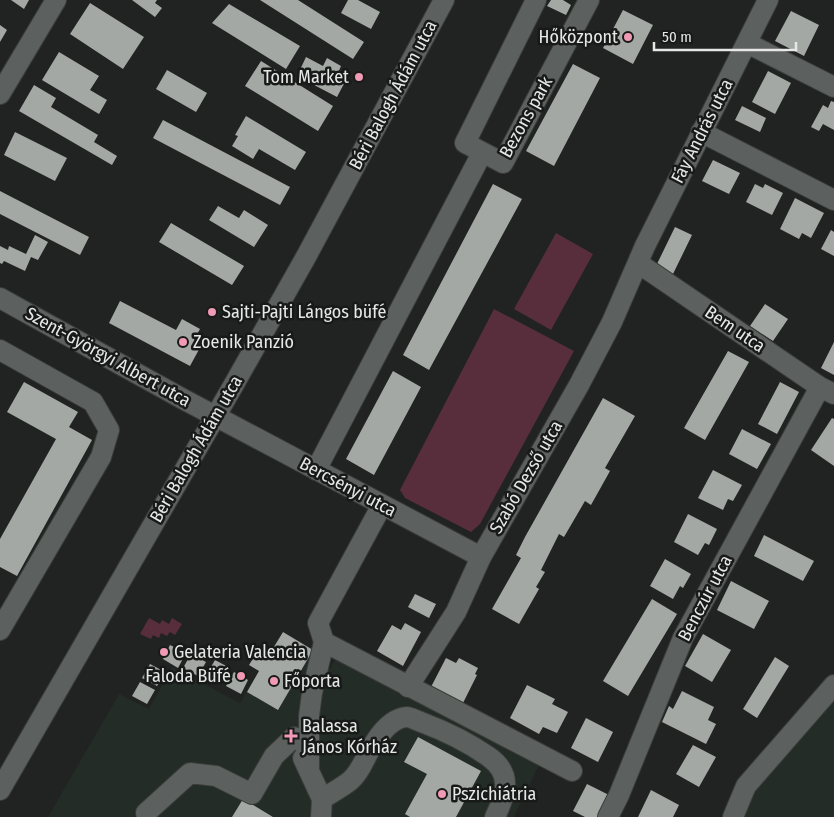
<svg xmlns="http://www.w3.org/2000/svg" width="834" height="817" viewBox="0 0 834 817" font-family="'Fira Sans Condensed',sans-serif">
<rect width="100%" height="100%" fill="#202321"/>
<!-- built -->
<path fill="#232c26" d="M 278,639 L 330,669 L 336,658 L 540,763 L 514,817 L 48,817 L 119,694 L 149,709 L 172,667 L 240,703 Z
M 834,673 L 834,817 L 724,817 L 741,779 Z"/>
<!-- green -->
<path fill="#582e3c" d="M 556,233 L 593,254 L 551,330 L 514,309 Z
M 494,309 L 574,351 L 480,524 L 471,532 L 405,498 L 400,490 Z
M 149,618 L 160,624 L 162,620 L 169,624 L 172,618 L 182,624 L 175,635 L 170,632 L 167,636 L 161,633 L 159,638 L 153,635 L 151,639 L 140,634 Z"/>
<!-- building -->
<path fill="#a4a8a5" d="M 11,0 L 29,0 L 24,9 Z
M 132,0 L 157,0 L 155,3 L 162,8 L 155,17 Z
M 260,0 L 298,0 L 364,42 L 353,59 Z
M 348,0 L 358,0 L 380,12 L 371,29 L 341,13 Z
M 551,0 L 563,0 L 571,5 L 566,15 L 547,6 Z
M 90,3 L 144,37 L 123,69 L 70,34 Z
M 229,4 L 300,46 L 286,69 L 212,23 Z
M 623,10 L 653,25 L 633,64 L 603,48 Z
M 791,11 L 819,25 L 804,56 L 775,41 Z
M 0,25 L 7,30 L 0,42 Z
M 59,52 L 99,76 L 90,90 L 107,100 L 99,114 L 42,80 Z
M 306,57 L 323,66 L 327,58 L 341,66 L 338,73 L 347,78 L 337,97 L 297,76 Z
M 261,61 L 333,106 L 318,131 L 245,86 Z
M 573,64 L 600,78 L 554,166 L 526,151 Z
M 167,70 L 207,93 L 196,112 L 156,89 Z
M 768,71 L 791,83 L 775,114 L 752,102 Z
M 34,85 L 56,98 L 51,107 L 98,135 L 94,142 L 117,156 L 112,165 L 19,111 Z
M 831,101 L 834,102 L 834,130 L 823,124 L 819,131 L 811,127 L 823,105 L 828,108 Z
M 742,106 L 766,118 L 760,132 L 735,120 Z
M 246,116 L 306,152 L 295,170 L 259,149 L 253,159 L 232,146 L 238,136 L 235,135 Z
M 163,120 L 290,187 L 280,205 L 153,138 Z
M 15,132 L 67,158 L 55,181 L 4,155 Z
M 713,160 L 740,173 L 729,194 L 702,181 Z
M 493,184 L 522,199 L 429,370 L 403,355 Z
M 755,184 L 763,188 L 765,184 L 783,193 L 772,215 L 746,202 Z
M 0,191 L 89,237 L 80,255 L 0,214 Z
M 795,198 L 824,213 L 811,238 L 802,233 L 799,239 L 780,229 Z
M 218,206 L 239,218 L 244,210 L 268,225 L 254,247 L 209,220 Z
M 171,223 L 244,266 L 232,285 L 159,242 Z
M 675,227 L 692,235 L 673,274 L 656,266 Z
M 831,230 L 834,232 L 834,256 L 821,249 Z
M 35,235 L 48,242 L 38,260 L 31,257 L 25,271 L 4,261 L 2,264 L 0,263 L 0,246 L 8,250 L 9,246 L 26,254 Z
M 120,301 L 176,330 L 182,319 L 200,329 L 194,340 L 202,344 L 190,366 L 109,323 Z
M 765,304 L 788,319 L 773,341 L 750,326 Z
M 834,342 L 834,375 L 821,368 Z
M 728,351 L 749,362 L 705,440 L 684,428 Z
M 393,371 L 421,387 L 374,475 L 346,459 Z
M 24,382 L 78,412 L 69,427 L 92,440 L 17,576 L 0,567 L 0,539 L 56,439 L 7,412 Z
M 780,382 L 799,392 L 777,434 L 758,424 Z
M 603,398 L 635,416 L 605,468 L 610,471 L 591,505 L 585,501 L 564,537 L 559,534 L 541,570 L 545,572 L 536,587 L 539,589 L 519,624 L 492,609 L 521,558 L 516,555 L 525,537 Z
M 832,418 L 834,419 L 834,466 L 811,450 Z
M 742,429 L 771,444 L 757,469 L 729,454 Z
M 713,470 L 742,485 L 733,501 L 728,499 L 723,510 L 698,498 Z
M 688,514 L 717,529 L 709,545 L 705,543 L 698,555 L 674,542 Z
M 764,535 L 814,561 L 803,581 L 754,556 Z
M 665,559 L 691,574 L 683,588 L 680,586 L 673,599 L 650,586 Z
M 731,581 L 769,601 L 754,629 L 717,610 Z
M 415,594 L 436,604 L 429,618 L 408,607 Z
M 652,599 L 677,614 L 628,696 L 603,681 Z
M 405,623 L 421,632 L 403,666 L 377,651 L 392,625 L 401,630 Z
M 283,632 L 313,650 L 278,710 L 247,692 L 259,671 L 249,665 L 259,649 L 269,655 Z
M 703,634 L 731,650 L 712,682 L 685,666 Z
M 170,645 L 186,653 L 178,668 L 163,659 Z
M 191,654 L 206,662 L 198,676 L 183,668 Z
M 775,657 L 789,666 L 757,718 L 743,709 Z
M 446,658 L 456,663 L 459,658 L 478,668 L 475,674 L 477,675 L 463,703 L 431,687 Z
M 215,660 L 230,668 L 222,682 L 207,674 Z
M 150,664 L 165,672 L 157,686 L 142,678 Z
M 234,672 L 248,680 L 241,694 L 226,686 Z
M 140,682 L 155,690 L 147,704 L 132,696 Z
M 527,685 L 555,699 L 552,704 L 568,712 L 557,733 L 543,727 L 539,734 L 510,718 Z
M 682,691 L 714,707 L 708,720 L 716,724 L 706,744 L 662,722 L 669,706 L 673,709 Z
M 586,718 L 613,732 L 598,762 L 571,748 Z
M 418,737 L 481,771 L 456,817 L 410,817 L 405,814 L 427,774 L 404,762 Z
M 693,745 L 716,757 L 699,787 L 676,774 Z
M 587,784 L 613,797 L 603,817 L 585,817 L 573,811 Z
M 651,790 L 679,805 L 673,817 L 638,817 Z
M 243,799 L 273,817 L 232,817 Z"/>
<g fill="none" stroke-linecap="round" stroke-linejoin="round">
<defs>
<path id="minor" d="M 536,0 L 465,143 L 503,163 L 589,0
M 747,43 L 834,87
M 0,94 L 56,0
M 701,132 L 834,200
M 638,263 L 820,387 L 834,394
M 0,298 L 183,399 L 481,557
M 0,350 L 93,402 L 109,430 L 101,457 L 0,630
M 316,470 L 482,153
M 324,642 L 572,771
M 408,687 L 456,612 L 481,557 L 579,385 L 612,322 L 645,246 L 768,0
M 303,758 L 322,799 L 321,817
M 309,769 L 309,716 L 312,693 L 324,642 L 318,623 L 382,505
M 0,790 L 233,386 L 307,255 L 444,0
M 322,799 C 331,793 343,787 351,780 C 363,769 365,755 375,742 C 382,731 393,718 407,717 C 411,717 417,721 421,722 C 445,731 468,742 489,757 C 513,774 506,794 495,817
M 146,813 L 190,773 L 216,776 L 252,794 L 274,756 L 294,737 L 309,747
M 608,817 L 619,795 L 683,638 L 820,387
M 733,817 L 746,786 L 834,685"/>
</defs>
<!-- minor casing -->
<use href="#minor" stroke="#3a3d3b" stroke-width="22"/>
<!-- minor -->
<use href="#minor" stroke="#5c605e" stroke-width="20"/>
</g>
<!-- markers -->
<g fill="#f09ab5" stroke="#171a18" stroke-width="2">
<circle cx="628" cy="37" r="5"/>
<circle cx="359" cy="77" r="5"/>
<circle cx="212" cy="312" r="5"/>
<circle cx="183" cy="342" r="5"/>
<circle cx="164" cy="652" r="5"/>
<circle cx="241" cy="676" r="5"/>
<circle cx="274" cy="681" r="5"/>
<path d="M288.5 728.5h5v5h5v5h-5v5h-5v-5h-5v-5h5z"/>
<circle cx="442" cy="794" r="5"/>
</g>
<g text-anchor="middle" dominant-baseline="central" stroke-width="5" stroke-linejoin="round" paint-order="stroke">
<!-- poi labels -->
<g font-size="18" fill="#e6e8e7" stroke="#171a18" text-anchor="start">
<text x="618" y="37" text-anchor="end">Hőközpont</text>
<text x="349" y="77" text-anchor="end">Tom Market</text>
<text x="222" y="312">Sajti-Pajti Lángos büfé</text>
<text x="193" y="342">Zoenik Panzió</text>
<text x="174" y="652">Gelateria Valencia</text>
<text x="231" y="676" text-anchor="end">Faloda Büfé</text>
<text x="284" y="681">Főporta</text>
<text x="302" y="726">Balassa<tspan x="302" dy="21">János Kórház</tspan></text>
<text x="452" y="794">Pszichiátria</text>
</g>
<!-- street labels -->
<g font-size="18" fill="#e6e8e7" stroke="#171a18">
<text transform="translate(393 95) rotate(-62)">Béri Balogh Ádám utca</text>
<text transform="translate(526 117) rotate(-61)">Bezons park</text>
<text transform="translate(702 131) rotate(-63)">Fáy András utca</text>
<text transform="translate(735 329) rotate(34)">Bem utca</text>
<text transform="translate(108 357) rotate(29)">Szent-Györgyi Albert utca</text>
<text transform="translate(196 449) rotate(-60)">Béri Balogh Ádám utca</text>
<text transform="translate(526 477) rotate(-60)">Szabó Dezső utca</text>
<text transform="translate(348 487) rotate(28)">Bercsényi utca</text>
<text transform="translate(705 598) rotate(-62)">Benczúr utca</text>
</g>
</g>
<!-- scale -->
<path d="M654 42v8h142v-8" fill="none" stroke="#e6e8e7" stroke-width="2.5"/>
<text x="662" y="42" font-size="15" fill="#e6e8e7" stroke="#171a18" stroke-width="4" paint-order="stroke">50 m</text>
</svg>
